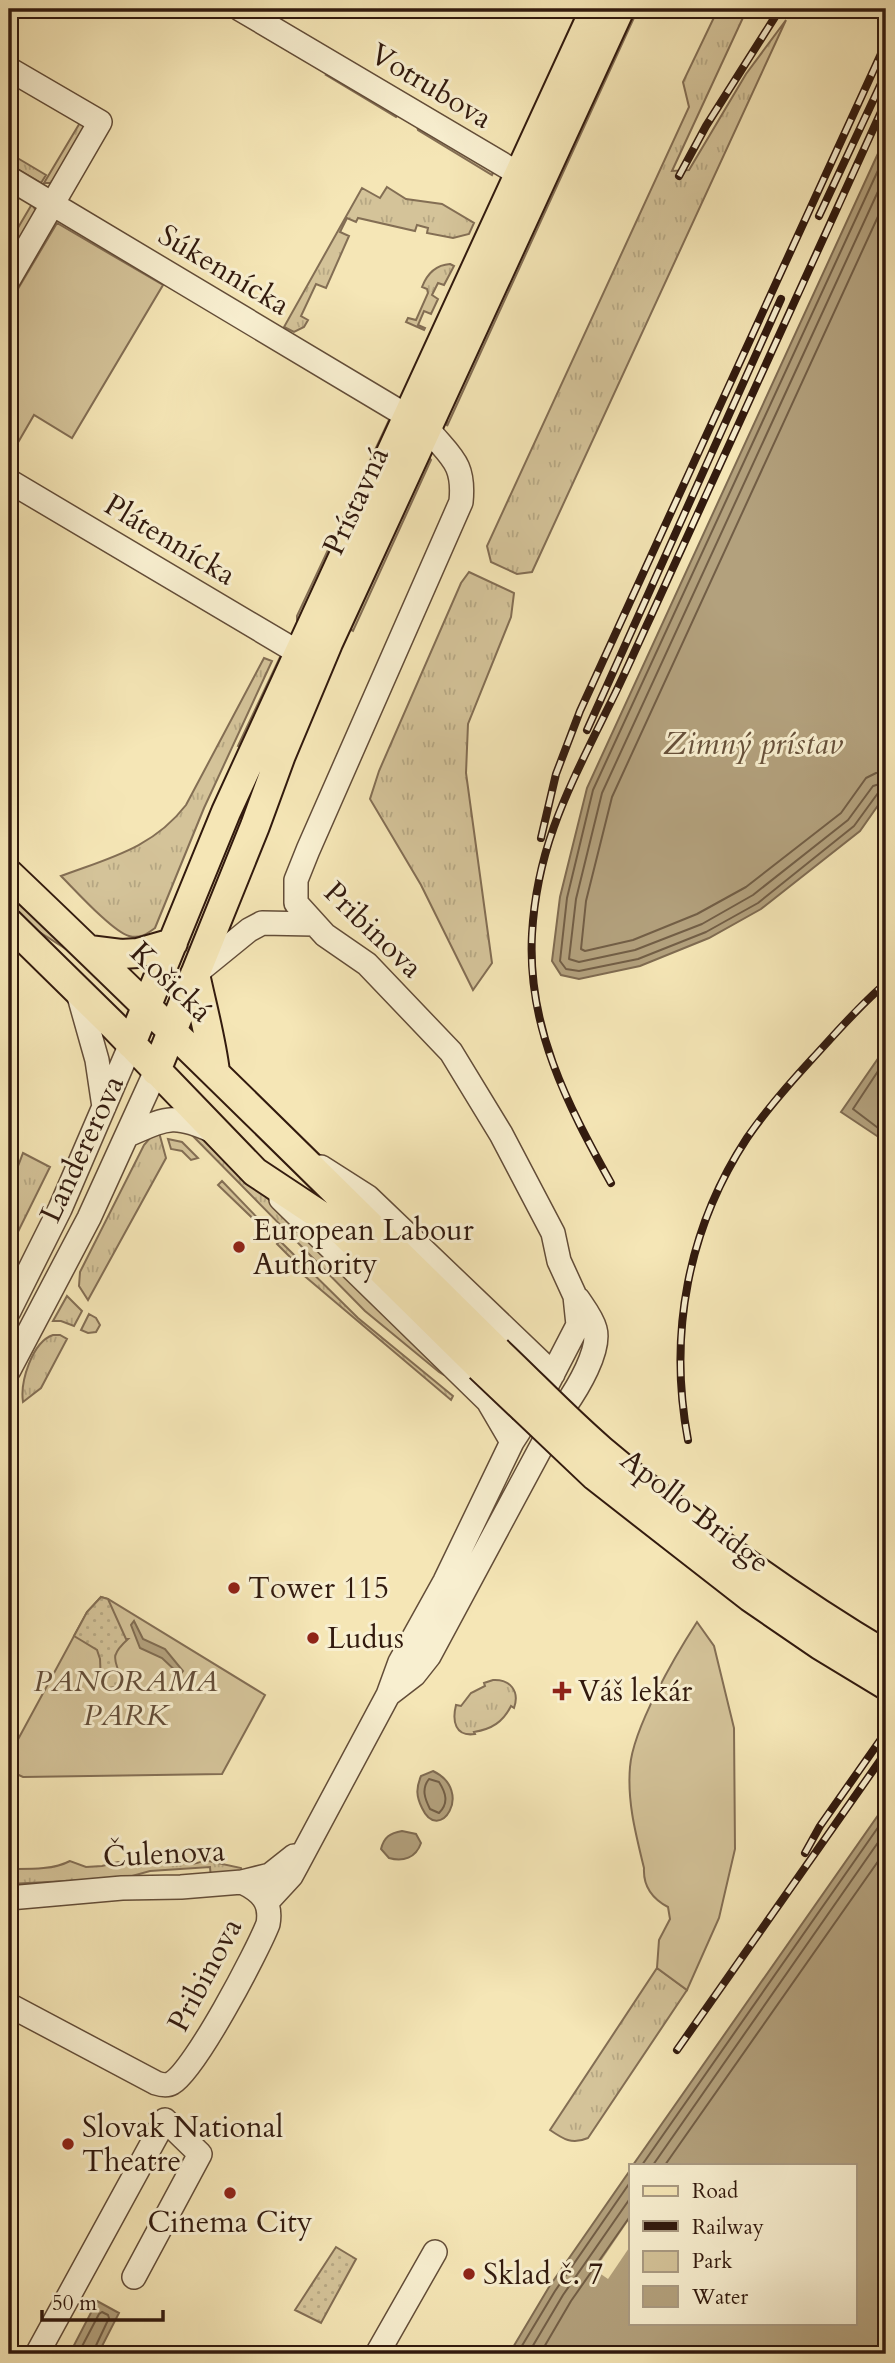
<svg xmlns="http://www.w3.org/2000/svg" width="895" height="2363" viewBox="0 0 895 2363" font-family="Cardo,serif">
<defs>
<pattern id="grass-tufts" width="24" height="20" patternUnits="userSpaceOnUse" patternTransform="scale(1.75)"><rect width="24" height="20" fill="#d4c399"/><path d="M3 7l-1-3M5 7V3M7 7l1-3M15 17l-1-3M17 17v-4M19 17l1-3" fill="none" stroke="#b6a783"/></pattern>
<pattern id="garden-dots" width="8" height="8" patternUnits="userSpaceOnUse" patternTransform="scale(1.75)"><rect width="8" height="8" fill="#d4c399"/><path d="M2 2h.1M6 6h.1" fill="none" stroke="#b6a783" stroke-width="1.8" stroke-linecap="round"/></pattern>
</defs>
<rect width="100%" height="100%" fill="#f5e6b6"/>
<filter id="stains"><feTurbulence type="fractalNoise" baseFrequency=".00286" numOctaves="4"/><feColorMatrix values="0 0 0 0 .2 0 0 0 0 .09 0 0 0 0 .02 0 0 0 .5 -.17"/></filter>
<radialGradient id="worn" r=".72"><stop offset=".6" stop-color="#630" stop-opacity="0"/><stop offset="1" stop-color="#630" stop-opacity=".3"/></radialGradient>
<!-- grass -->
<path fill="url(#grass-tufts)" stroke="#836e54" stroke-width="2" d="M 631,9 L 638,9 L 447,426 L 446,411 Z
M 718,9 L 747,9 L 672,171 L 689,170 L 746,74 L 786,20 L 532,572 L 517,574 L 491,562 L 487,546 L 689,107 L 683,82 Z
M 330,72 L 398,115 L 396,117 L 326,75 Z
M 81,121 L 86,130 L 52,183 L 44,183 Z
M 417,126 L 495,169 L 492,175 L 418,130 Z
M 9,153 L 46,175 L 41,183 L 9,164 Z
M 387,187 L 406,199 L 442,204 L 474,223 L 469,234 L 453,238 L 427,233 L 428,228 L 417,225 L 415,231 L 358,218 L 356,222 L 347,218 L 340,232 L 349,236 L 326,288 L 316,284 L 301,316 L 308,320 L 304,327 L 294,332 L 284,327 L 362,188 L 380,198 Z
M 32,204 L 36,211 L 9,262 L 9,243 Z
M 450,264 L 454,266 L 444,285 L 438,283 L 432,295 L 438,299 L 431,314 L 424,311 L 418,325 L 425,328 L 424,330 L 406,322 L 408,318 L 416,320 L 428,293 L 427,289 L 422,287 C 427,274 435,265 450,264 Z
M 389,420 L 391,429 L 301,624 L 297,622 L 297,616 Z
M 426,454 L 431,460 L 353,631 L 347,628 Z
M 469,572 L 514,593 L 511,617 L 468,724 L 466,773 L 492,963 L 473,990 L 421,885 L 370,799 L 379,771 L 461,583 Z
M 281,655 L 284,665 L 244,748 L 238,746 Z
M 264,658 L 272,661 L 204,808 L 155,928 C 147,934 140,939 129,936 C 113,932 75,890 61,876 C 109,858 153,848 186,805 Z
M 9,895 L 44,920 L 120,998 L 69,951 L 38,931 L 9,903 Z
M 185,1128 L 203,1138 L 352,1277 L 450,1374 L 444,1375 L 439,1372 L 365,1311 Z
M 156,1131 L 160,1136 L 166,1158 L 88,1300 L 79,1286 L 80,1272 L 144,1145 Z
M 168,1139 L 182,1142 L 198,1158 L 191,1160 L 182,1151 L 171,1149 Z
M 23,1153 L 50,1167 L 9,1250 L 9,1190 Z
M 222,1181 L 270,1231 L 269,1234 L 218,1185 Z
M 280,1241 L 358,1318 L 453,1396 L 451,1400 L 288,1262 L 290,1257 L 277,1244 Z
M 67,1296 L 82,1311 L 74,1326 L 61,1321 L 53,1321 Z
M 89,1314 L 96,1318 L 100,1325 L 96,1332 L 88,1333 L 81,1330 Z
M 53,1335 L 60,1335 L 67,1339 L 41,1388 L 23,1402 C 20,1382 32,1342 53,1335 Z
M 493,1680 C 510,1679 520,1691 514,1708 L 511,1706 C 503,1722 492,1729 474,1732 L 475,1734 C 455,1737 452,1721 456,1705 L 461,1706 L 471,1693 L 485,1686 L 484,1683 Z
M 171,1860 C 182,1863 193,1867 204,1860 L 241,1868 L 243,1876 L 211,1879 L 210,1867 L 150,1871 L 125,1878 L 9,1884 L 9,1869 C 29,1869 53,1870 70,1861 L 86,1867 L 102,1866 L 118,1862 L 143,1866 Z
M 657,1968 L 687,1990 L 588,2138 C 572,2145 563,2139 550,2130 Z"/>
<!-- park -->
<path fill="#d4c399" stroke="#836e54" stroke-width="2" d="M 57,223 L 163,285 L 72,438 L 34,415 L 9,458 L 9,304 Z
M 101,1597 L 108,1599 L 265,1695 L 222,1774 L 23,1777 L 10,1771 L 9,1756 L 87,1612 Z
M 697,1622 L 714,1646 L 734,1728 L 735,1849 L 719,1918 L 687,1990 L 657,1968 L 659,1940 L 670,1919 L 668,1907 C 653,1899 643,1886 644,1868 C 636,1835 627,1802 630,1767 C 633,1728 675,1656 697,1622 Z"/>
<!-- garden -->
<path fill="url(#garden-dots)" stroke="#836e54" stroke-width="2" d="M 101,1597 L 108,1599 L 126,1639 L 128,1639 C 106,1659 118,1661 121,1681 L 116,1687 L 108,1688 L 101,1683 L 100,1659 L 97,1650 L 74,1636 L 87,1612 Z
M 336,2247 L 356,2259 L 321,2323 L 295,2310 Z"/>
<!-- water -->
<path fill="#b3a17d" stroke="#7f6b51" stroke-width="2" d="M 886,136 L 886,794 L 860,831 L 761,909 L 709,938 L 640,966 L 579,979 L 561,975 L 552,961 L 560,897 L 587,788 Z
M 886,1047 L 886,1142 L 841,1112 Z
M 134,1621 L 143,1639 L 165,1649 L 183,1671 L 180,1675 L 162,1658 L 140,1648 L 131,1625 Z
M 433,1771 C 475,1791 439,1845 422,1808 C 416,1796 416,1788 421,1776 Z
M 886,1804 L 886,2354 L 509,2354 L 549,2287 L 631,2169 L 631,2323 L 855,2323 L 855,2165 L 633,2165 Z
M 402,1831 L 416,1834 L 421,1843 C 416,1858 403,1862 389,1858 L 381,1849 C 384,1837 390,1833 402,1831 Z
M 97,2301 L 119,2313 L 98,2354 L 77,2354 L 71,2351 Z"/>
<!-- pier -->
<path fill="#f5e6b6" d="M 631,2217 L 631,2245 L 608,2279 L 595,2270 Z"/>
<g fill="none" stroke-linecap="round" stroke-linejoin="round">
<!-- shore -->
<path stroke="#725e46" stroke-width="2" d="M 886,153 L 593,790 L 567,898 L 560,961 L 566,969 L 579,971 L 638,959 L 706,932 L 758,903 L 854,826 L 878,793 L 886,791
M 886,174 L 602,793 L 576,899 L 569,959 L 579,962 L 635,950 L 702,924 L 753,895 L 848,820 L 873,786 L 886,782
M 886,199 L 612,797 L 586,901 L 581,949 L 585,951 L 633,940 L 697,914 L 746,887 L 841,813 L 866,778 L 876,773 L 886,772
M 886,1059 L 853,1109 L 886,1134
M 429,1779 L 439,1782 C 446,1793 449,1803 439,1813 L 430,1809 C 425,1799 421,1789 429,1779 Z
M 642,2165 L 886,1816
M 653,2165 L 886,1831
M 665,2165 L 886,1850
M 78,2354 L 99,2314 L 102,2312 L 108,2315 L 109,2318 L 92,2354
M 517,2354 L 555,2291 L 631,2181
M 528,2354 L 563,2295 L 631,2197
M 540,2354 L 571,2301 L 631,2215"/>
<defs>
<path id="minor" d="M 240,9 L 519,174
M 9,69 L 100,122 L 9,279
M 9,178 L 427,428 C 450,457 465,462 461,502 L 308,850 L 296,880 L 296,903 L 325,935 L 367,964 L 451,1052 L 501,1134 L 553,1233 L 559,1261 L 575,1296 L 578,1325 L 548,1383
M 9,481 L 299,653
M 195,974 L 249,930 L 262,923 L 314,924
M 77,989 L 97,1060 L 104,1107
M 128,1135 C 167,1118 173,1113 213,1131
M 321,1167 L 368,1197 L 553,1374
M 281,1199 L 488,1401 L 512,1442
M 9,1311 L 60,1209 L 131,1044
M 9,1370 L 89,1218 L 156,1071
M 565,1406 C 577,1389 601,1350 595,1329 C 592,1318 584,1308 578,1299
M 388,1695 L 414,1675 L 429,1656 L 545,1440
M 9,1898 L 122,1888 L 181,1887 L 242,1882 L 270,1875 L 294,1856
M 267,1902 L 291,1876 L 297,1865 L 388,1695 L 400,1662 L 445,1581 L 512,1442 L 525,1422
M 9,2005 L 156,2083 C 162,2085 167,2086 172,2083 C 195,2070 257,1952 268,1924 C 272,1902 261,1891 242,1882
M 37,2354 L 165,2120 L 200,2154 L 134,2277
M 377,2354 L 435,2252"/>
<path id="major" d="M 9,874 C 174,1031 335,1191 497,1351
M 9,923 L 114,1026 L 255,1172 L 338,1227 L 480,1367
M 89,950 L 121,954 L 138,953 L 173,943
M 195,974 C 202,1007 211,1039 215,1072
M 131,1044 L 226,812 L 595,9
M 156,1071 L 255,826 L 281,755 L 328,643 L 620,9"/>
</defs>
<!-- minor casing -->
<use href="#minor" stroke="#634d38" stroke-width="26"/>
<!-- major casing -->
<use href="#major" stroke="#321a0e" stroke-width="32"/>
<!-- minor -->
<use href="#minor" stroke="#f8efd0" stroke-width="23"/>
<!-- major -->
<use href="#major" stroke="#f5e6b6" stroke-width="28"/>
<defs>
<path id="rail" d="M 679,176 L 706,126 L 780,9
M 819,216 L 886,73
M 587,730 L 781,299
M 541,838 L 556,774 L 580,711 L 886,43
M 611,1183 C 567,1104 527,1027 532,934 C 537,846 569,788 606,712 C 622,681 636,648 651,616 C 729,444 808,273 886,101
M 688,1440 C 668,1334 688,1228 747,1138 C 766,1110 789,1084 812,1059 C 836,1033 859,1006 886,983
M 805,1853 L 820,1826 L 886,1732
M 677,2050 L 886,1752"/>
</defs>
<!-- rail casing -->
<use href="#rail" stroke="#321a0e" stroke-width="8"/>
<!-- rail -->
<use href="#rail" stroke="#f8efd0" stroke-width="5" stroke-dasharray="16" stroke-linecap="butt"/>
<defs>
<path id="major-bridge" d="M 497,1351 C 532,1384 565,1419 601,1450 C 691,1526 785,1595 886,1655
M 480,1367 L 595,1476 L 682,1544 L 750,1597 L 820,1645 L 886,1685"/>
</defs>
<!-- major-bridge casing -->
<use href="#major-bridge" stroke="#321a0e" stroke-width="32" stroke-linecap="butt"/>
<!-- major-bridge -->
<use href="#major-bridge" stroke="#f5e6b6" stroke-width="28"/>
</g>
<!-- markers -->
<g fill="#8f2418" stroke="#f8efd0" stroke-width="2.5">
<circle cx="239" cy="1247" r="7"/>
<circle cx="234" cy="1588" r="7"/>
<circle cx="313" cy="1638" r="7"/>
<path d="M558.5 1680.5h7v7h7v7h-7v7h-7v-7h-7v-7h7z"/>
<circle cx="68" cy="2144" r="7"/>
<circle cx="230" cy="2193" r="7"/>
<circle cx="469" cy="2274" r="7"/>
</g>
<g text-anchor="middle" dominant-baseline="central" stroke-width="6" stroke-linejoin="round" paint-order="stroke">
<!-- street labels -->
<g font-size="30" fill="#321a0e" stroke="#f8efd0">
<text transform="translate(431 86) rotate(31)">Votrubova</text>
<text transform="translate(224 270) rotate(31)">Súkennícka</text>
<text transform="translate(356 501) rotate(-65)">Prístavná</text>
<text transform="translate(170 540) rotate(31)">Plátennícka</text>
<text transform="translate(373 930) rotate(44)">Pribinova</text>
<text transform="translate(171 982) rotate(44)">Košická</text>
<text transform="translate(82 1149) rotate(-65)">Landererova</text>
<text transform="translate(695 1511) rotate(38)">Apollo Bridge</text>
<text transform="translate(164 1854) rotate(-3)">Čulenova</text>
<text transform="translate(205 1975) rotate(-62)">Pribinova</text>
</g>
<!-- poi labels -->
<g font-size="30" fill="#321a0e" stroke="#f8efd0" text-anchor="start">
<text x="253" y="1230">European Labour<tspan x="253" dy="34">Authority</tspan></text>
<text x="248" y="1588">Tower 115</text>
<text x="327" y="1638">Ludus</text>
<text x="578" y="1691">Váš lekár</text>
<text x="82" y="2127">Slovak National<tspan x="82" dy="34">Theatre</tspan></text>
<text x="230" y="2222" text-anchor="middle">Cinema City</text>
<text x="483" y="2274">Sklad č. 7</text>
</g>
<!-- park labels -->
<g font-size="30" font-style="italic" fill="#634d38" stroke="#f8efd0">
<text x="126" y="1681">PANORAMA<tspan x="126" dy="34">PARK</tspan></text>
</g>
<!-- water labels -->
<g font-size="32" font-style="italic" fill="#66503a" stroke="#f8efd0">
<text x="753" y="744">Zimný prístav</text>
</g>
</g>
<!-- margin -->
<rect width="895" height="2363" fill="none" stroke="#f5e6b6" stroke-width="35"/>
<rect x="10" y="10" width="874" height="2342" fill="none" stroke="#321a0e" stroke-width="3.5"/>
<rect x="18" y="18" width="860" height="2328" fill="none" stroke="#321a0e" stroke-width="2"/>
<!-- legend -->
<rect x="629" y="2164" width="228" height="161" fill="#f8efd0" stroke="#a99a82" stroke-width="2"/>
<rect x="643" y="2186" width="35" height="10" fill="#f5e6b6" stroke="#a99a82" stroke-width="2"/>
<text x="692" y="2198" font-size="21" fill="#321a0e">Road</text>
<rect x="643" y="2221" width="35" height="10" fill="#321a0e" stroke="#a99a82" stroke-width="2"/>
<text x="692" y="2234" font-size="21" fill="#321a0e">Railway</text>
<rect x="643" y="2251" width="35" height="21" fill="#d4c399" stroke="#a99a82" stroke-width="2"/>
<text x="692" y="2268" font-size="21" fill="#321a0e">Park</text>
<rect x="643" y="2286" width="35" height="21" fill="#b3a17d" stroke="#a99a82" stroke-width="2"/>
<text x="692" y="2304" font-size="21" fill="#321a0e">Water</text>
<!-- scale -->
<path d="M42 2310v10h121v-10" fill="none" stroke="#321a0e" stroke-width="3.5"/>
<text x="52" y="2310" font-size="21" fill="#321a0e" stroke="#f8efd0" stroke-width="5" paint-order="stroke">50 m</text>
<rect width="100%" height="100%" filter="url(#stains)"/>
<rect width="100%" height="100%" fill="url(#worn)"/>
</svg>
